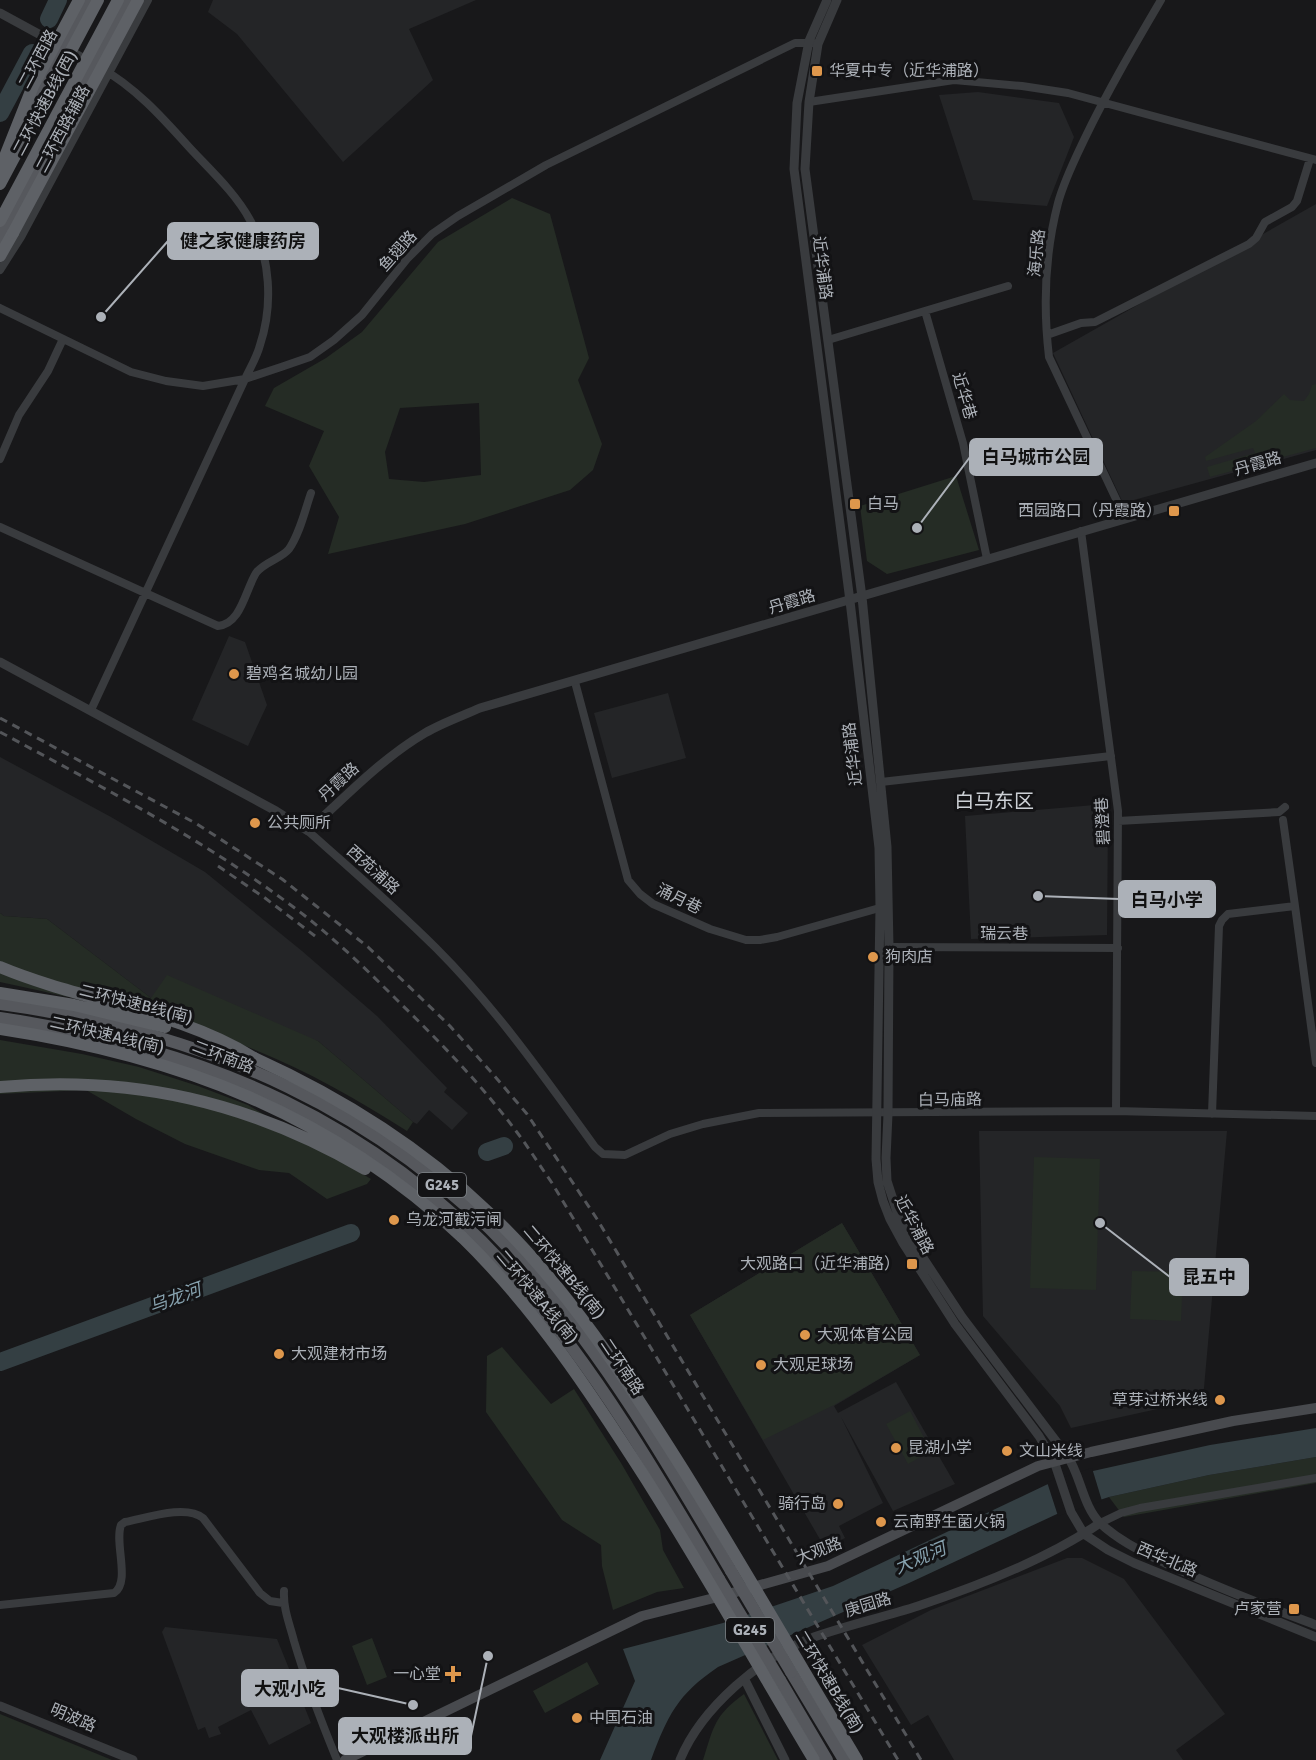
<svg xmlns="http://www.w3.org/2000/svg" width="1316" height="1760" viewBox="0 0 1316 1760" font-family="Signika,'Noto Sans SC',sans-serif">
<rect width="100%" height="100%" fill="#18181a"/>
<!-- built -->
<path fill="#242527" d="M 213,0 L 476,0 L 409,29 L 433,80 L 343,162 L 237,34 L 208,12 Z
M 978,92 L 1059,103 L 1074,137 L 1047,206 L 973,200 L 939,95 Z
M 1316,204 L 1316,450 L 1123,503 L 1053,353 Z
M 229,636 L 245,642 L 267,705 L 248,746 L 192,720 Z
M 668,693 L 686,758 L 612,778 L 594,713 Z
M 0,757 L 111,817 L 205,872 L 302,951 L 377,1016 L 447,1088 L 444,1092 L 468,1113 L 452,1130 L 429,1110 L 417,1124 L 413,1122 L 318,1041 L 151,998 L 47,919 L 4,916 L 0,913 Z
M 1106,804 L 1108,818 L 1107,935 L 971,939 L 965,816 Z
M 979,1131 L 1227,1131 L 1203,1399 L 1071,1428 L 1060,1406 L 983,1316 Z
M 842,1223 L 920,1355 L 834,1406 L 838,1413 L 896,1382 L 955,1484 L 893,1511 L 841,1417 L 883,1503 L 839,1526 L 845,1538 L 825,1548 L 690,1315 Z
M 1067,1558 L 1082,1558 L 1124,1579 L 1225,1714 L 1176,1750 L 1183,1760 L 954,1760 L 928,1715 L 911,1725 L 862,1645 L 931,1610 Z
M 165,1627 L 277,1639 L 311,1723 L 269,1745 L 251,1710 L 218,1727 L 221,1734 L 209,1738 L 205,1727 L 198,1730 L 162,1632 Z"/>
<!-- green -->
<path fill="#252c25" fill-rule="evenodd" d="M 512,198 L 550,214 L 589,358 L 578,380 L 602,444 L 593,470 L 570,490 L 465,524 L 328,554 L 339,517 L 309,466 L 324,431 L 265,406 L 274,388 L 326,358 L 362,332 L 438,242 ZM 479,403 L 481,475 L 424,482 L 389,479 L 385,452 L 400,408 Z
M 1316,384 L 1316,448 L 1210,477 L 1207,467 L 1255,453 L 1253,448 L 1206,461 L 1205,457 L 1256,421 L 1284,394 L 1290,400 L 1304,401 L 1309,394 L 1312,385 Z
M 956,476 L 979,550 L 887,574 L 867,561 L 860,506 Z
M 0,913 L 4,916 L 47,919 L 151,998 L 167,975 L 318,1041 L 413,1122 L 407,1131 C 354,1097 299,1066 240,1044 C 162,1015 80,1000 0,982 Z
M 0,1040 L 82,1054 L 139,1067 L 198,1086 L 248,1105 L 371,1179 L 367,1184 L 327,1199 L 289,1173 L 259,1170 L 185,1144 L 136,1119 L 86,1090 L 0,1094 Z
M 1034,1157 L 1100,1159 L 1096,1290 L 1030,1288 Z
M 842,1223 L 920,1355 L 834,1405 L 763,1440 L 690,1315 Z
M 1132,1271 L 1183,1272 L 1181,1321 L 1130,1319 Z
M 502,1347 L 551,1404 L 574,1389 L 621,1463 L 660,1530 L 663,1550 L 684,1588 L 657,1592 L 613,1610 L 602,1566 L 601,1545 L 562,1520 L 486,1412 L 487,1356 Z
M 910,1411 L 931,1451 L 908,1464 L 886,1424 Z
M 1316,1457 L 1316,1483 L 1124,1517 L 1109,1497 L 1209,1475 Z
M 372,1638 L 387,1677 L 367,1685 L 352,1646 Z
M 587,1662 L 599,1684 L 545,1713 L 533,1691 Z
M 744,1694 L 778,1760 L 703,1760 C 714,1726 714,1716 744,1694 Z
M 0,1714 L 112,1760 L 0,1760 Z"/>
<!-- water -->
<path fill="#343f43" d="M 1316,1428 L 1316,1457 L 1209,1475 L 1109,1497 L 1057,1514 L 909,1583 L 718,1667 C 677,1695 668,1715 651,1760 L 600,1760 L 635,1681 L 623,1649 L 723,1623 L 833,1586 L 1048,1484 L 1093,1471 L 1210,1445 Z"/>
<!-- pier -->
<path fill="#18181a" d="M 1092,1468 L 1102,1501 L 1058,1516 L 1047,1482 Z"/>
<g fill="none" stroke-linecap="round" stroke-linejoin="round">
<!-- river -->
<path stroke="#343f43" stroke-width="18" d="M 49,19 L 58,0
M 0,113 L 32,53
M 487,1152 L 504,1146
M 0,1362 L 351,1233"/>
<!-- minor -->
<path stroke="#393b3e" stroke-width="8" d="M 809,102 L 954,80 L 1022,86 L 1068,93 L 1316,160
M 0,270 L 21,237 L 148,0
M 0,308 L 131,372 L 166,381 L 203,386 L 245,379 L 284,366 L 310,357 L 334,340 L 362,315 L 407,259 L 432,234 L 458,216 L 546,165 L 795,43 L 813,43
M 925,311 L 963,443 L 987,559
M 1047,335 L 1081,323 L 1095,322 L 1249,244 L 1256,238 L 1265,222 L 1292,207 L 1297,201 L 1310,159
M 828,340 L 1008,286
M 0,459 L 19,415 L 48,371 L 63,339
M 1125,518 L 1049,357 C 1043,306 1045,253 1058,203 C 1064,181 1074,161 1084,140 C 1107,92 1134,46 1161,0
M 0,527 L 218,626 C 241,624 245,591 256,573 C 264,562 281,559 289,549 C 300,533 305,510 311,493
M 1081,531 L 1118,811 L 1116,1111
M 575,682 L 628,880 L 640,894 L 653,904 L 710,929 L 746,940 L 760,940 L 777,937 L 883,907
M 91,710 L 245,379 C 250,368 257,357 260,345 C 273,306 271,257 250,220 C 235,192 209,169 188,146 C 161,116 135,87 99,67
M 881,782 L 1111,756
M 1283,820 L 1295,906
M 1118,821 L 1279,812 L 1285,807
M 308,831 C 351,869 395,907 436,948 C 496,1008 545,1078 595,1147 L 603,1154 L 625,1155 L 670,1134 L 703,1124 L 759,1113 L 1116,1111 L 1316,1116
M 889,947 L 1118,948
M 1212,1114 L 1219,926 L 1222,920 L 1228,914 L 1295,906 L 1316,1063
M 1100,1523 L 1121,1513 L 1140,1508 L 1316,1478
M 284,1591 C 283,1609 290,1625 294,1641 C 306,1682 321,1721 337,1760
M 0,1605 L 114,1593 C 131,1582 114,1543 121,1525 L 125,1522 C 146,1518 186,1504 203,1518 L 260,1593 L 270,1601 L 283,1603"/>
<!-- tertiary -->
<path stroke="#393b3e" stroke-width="9" d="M 827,0 L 809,41 L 797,103 L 794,169 L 850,601 L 879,848 L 880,907 L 876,1159 L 878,1182 L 883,1201 L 890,1219 L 903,1243 L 955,1324 L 1039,1436 L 1054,1461 L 1071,1512 L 1084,1534 L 1108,1550 L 1134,1563 L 1316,1637
M 837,0 L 818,44 L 809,102 L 805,169 L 862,597 L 887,847 L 889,947 L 888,1114 L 886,1158 L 887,1181 L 898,1215 L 910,1238 L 962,1317 L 1068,1457 C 1081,1477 1083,1506 1100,1523 C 1119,1541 1143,1552 1167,1564 C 1215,1587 1266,1606 1316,1625
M 0,13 L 90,62
M 0,662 L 276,811 L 308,831 C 345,797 381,759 425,733 C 442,723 462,716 480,708 L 1316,463
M 745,1680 L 785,1760
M 0,1706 L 133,1760
M 680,1760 C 701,1708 762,1656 814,1637 C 848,1625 884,1617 918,1606 C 978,1586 1049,1558 1100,1523"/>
<!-- secondary -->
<path stroke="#484a4e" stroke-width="10" d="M 345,1760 L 642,1616 L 718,1597 L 828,1566 L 1038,1466 L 1091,1452 L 1233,1421 L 1316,1408"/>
<!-- primary -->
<path stroke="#56585d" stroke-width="12" d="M 24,121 L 89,0
M 0,240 L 128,0
M 0,1004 C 206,1032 388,1110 527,1268 C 607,1359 670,1467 731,1571
M 0,1018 C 205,1048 380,1122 519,1281 C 597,1371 659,1477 719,1579
M 791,1672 L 844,1760
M 780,1680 L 827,1760"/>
<!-- trunk -->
<path stroke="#5e6166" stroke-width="12" d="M 0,256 L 13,233
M 0,967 C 81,1001 180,1011 254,1058
M 0,993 L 74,1005 L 165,1027
M 0,1029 C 178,1056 329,1113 462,1237
M 0,1087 C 133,1075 250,1102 365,1169"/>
<!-- rail -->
<path stroke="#535559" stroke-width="3" stroke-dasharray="8 6" stroke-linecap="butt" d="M 0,718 L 197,824 L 282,879 L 368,947 L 450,1026 L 492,1073 L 527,1114 L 597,1219 L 921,1760
M 0,732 C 100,786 201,838 292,906 C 330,934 364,967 397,1000 C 439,1041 481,1084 516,1131 C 529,1148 540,1166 552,1183 L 898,1760
M 218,866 L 265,898 L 315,936"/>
<!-- primary-bridge -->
<path stroke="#56585d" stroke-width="12" d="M 731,1571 L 791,1672
M 719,1579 L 780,1680"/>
<!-- trunk-bridge -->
<path stroke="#5e6166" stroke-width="12" d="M 0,169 L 33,86 L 79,0
M 0,184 L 98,0
M 0,221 L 118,0
M 13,233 L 138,0
M 254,1058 C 340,1097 419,1146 487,1211 C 567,1286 626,1379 684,1471 C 743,1566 799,1664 857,1760
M 462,1237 C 535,1308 591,1393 646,1479 C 704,1571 758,1666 814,1760"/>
</g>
<!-- markers -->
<g fill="#de974c" stroke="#131315" stroke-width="2">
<rect x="811" y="65" width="12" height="12" rx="3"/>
<rect x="849" y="498" width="12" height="12" rx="3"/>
<rect x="1168" y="505" width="12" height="12" rx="3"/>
<circle cx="234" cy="674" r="6"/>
<circle cx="255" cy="823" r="6"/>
<circle cx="873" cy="957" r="6"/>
<circle cx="394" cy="1220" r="6"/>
<rect x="906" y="1258" width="12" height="12" rx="3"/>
<circle cx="805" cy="1335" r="6"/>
<circle cx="279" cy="1354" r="6"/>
<circle cx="761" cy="1365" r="6"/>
<circle cx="1220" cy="1400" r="6"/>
<circle cx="896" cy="1448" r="6"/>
<circle cx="1007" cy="1451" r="6"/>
<circle cx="838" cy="1504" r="6"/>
<circle cx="881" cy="1522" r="6"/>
<rect x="1288" y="1603" width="12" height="12" rx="3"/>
<path d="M450 1665h6v6h6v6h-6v6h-6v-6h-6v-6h6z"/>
<circle cx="577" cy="1718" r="6"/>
</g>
<g text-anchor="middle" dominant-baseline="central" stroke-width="6" stroke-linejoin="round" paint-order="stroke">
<!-- shield labels -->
<g fill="#131315" stroke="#7e8287" stroke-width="1.5">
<rect x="418" y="1173" width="48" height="24" rx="4.5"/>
<rect x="726" y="1618" width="48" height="24" rx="4.5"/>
</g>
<g font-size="15" font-weight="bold" fill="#acb1b8">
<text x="442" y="1185">G245</text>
<text x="750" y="1630">G245</text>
</g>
<!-- street labels -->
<g font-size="16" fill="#acb1b8" stroke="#131315">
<text transform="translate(38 59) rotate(-62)">二环西路</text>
<text transform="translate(45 103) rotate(-62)">二环快速B线(西)</text>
<text transform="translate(63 129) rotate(-62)">二环西路辅路</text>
<text transform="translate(398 251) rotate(-48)">鱼翅路</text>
<text transform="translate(1037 253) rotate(-84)">海乐路</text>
<text transform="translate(822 268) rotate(83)">近华浦路</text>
<text transform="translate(964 396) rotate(74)">近华巷</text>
<text transform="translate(1258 464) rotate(-16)">丹霞路</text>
<text transform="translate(792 602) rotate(-17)">丹霞路</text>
<text transform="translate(853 754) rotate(-97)">近华浦路</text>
<text transform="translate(339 782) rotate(-43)">丹霞路</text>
<text transform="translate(1103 821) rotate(-93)">碧澄巷</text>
<text transform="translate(373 870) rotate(42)">西苑浦路</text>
<text transform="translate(679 899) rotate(26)">涌月巷</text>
<text x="1004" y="934">瑞云巷</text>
<text transform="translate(136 1004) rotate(14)">二环快速B线(南)</text>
<text transform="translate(107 1035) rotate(13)">二环快速A线(南)</text>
<text transform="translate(223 1057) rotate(21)">二环南路</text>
<text transform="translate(950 1100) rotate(-1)">白马庙路</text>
<text transform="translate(914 1225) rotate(62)">近华浦路</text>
<text transform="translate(564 1272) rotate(50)">二环快速B线(南)</text>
<text transform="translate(537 1297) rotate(50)">二环快速A线(南)</text>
<text transform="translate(622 1367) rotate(56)">二环南路</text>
<text transform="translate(819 1551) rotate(-21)">大观路</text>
<text transform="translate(1167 1560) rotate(23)">西华北路</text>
<text transform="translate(868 1605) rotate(-17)">庚园路</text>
<text transform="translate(829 1682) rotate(59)">二环快速B线(南)</text>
<text transform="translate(73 1718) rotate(23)">明波路</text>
</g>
<!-- poi labels -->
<g font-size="16" fill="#acb1b8" stroke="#131315" text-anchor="start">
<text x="829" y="71">华夏中专（近华浦路）</text>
<text x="867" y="504">白马</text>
<text x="1162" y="511" text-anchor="end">西园路口（丹霞路）</text>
<text x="246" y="674">碧鸡名城幼儿园</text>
<text x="267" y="823">公共厕所</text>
<text x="885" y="957">狗肉店</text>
<text x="406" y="1220">乌龙河截污闸</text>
<text x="900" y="1264" text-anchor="end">大观路口（近华浦路）</text>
<text x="817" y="1335">大观体育公园</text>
<text x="291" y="1354">大观建材市场</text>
<text x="773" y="1365">大观足球场</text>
<text x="1208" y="1400" text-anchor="end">草芽过桥米线</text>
<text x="908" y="1448">昆湖小学</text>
<text x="1019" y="1451">文山米线</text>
<text x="826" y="1504" text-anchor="end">骑行岛</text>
<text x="893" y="1522">云南野生菌火锅</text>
<text x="1282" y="1609" text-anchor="end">卢家营</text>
<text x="441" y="1674" text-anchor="end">一心堂</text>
<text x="589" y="1718">中国石油</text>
</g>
<!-- water labels -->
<g font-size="18" font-style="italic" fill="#87a2af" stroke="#131315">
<text transform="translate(175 1298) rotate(-20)">乌龙河</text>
<text transform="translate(920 1558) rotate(-23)">大观河</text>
</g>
<!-- quarter labels -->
<g font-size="20" fill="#ccd0d5" stroke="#131315">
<text x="994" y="801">白马东区</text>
</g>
</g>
<!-- callouts -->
<path fill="none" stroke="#acb1b8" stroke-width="2" d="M101 317L168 241M917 528L970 457M1038 896L1119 899M1100 1223L1170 1277M413 1705L338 1688M488 1656L471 1736"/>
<g fill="#acb1b8" stroke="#131315" stroke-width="2">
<circle cx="101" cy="317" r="6"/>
<circle cx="917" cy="528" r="6"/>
<circle cx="1038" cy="896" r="6"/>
<circle cx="1100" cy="1223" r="6"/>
<circle cx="413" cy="1705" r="6"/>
<circle cx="488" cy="1656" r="6"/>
</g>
<g fill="#acb1b8" stroke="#acb1b8" stroke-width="2">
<rect x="168" y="223" width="150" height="36" rx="6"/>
<rect x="970" y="439" width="132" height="36" rx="6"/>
<rect x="1119" y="881" width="96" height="36" rx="6"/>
<rect x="1170" y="1259" width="78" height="36" rx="6"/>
<rect x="242" y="1670" width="96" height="36" rx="6"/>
<rect x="339" y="1718" width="132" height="36" rx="6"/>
</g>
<g font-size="18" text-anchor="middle" font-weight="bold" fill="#111">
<text x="243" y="247">健之家健康药房</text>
<text x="1036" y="463">白马城市公园</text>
<text x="1167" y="906">白马小学</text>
<text x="1209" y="1283">昆五中</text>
<text x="290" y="1695">大观小吃</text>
<text x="405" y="1742">大观楼派出所</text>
</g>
</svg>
